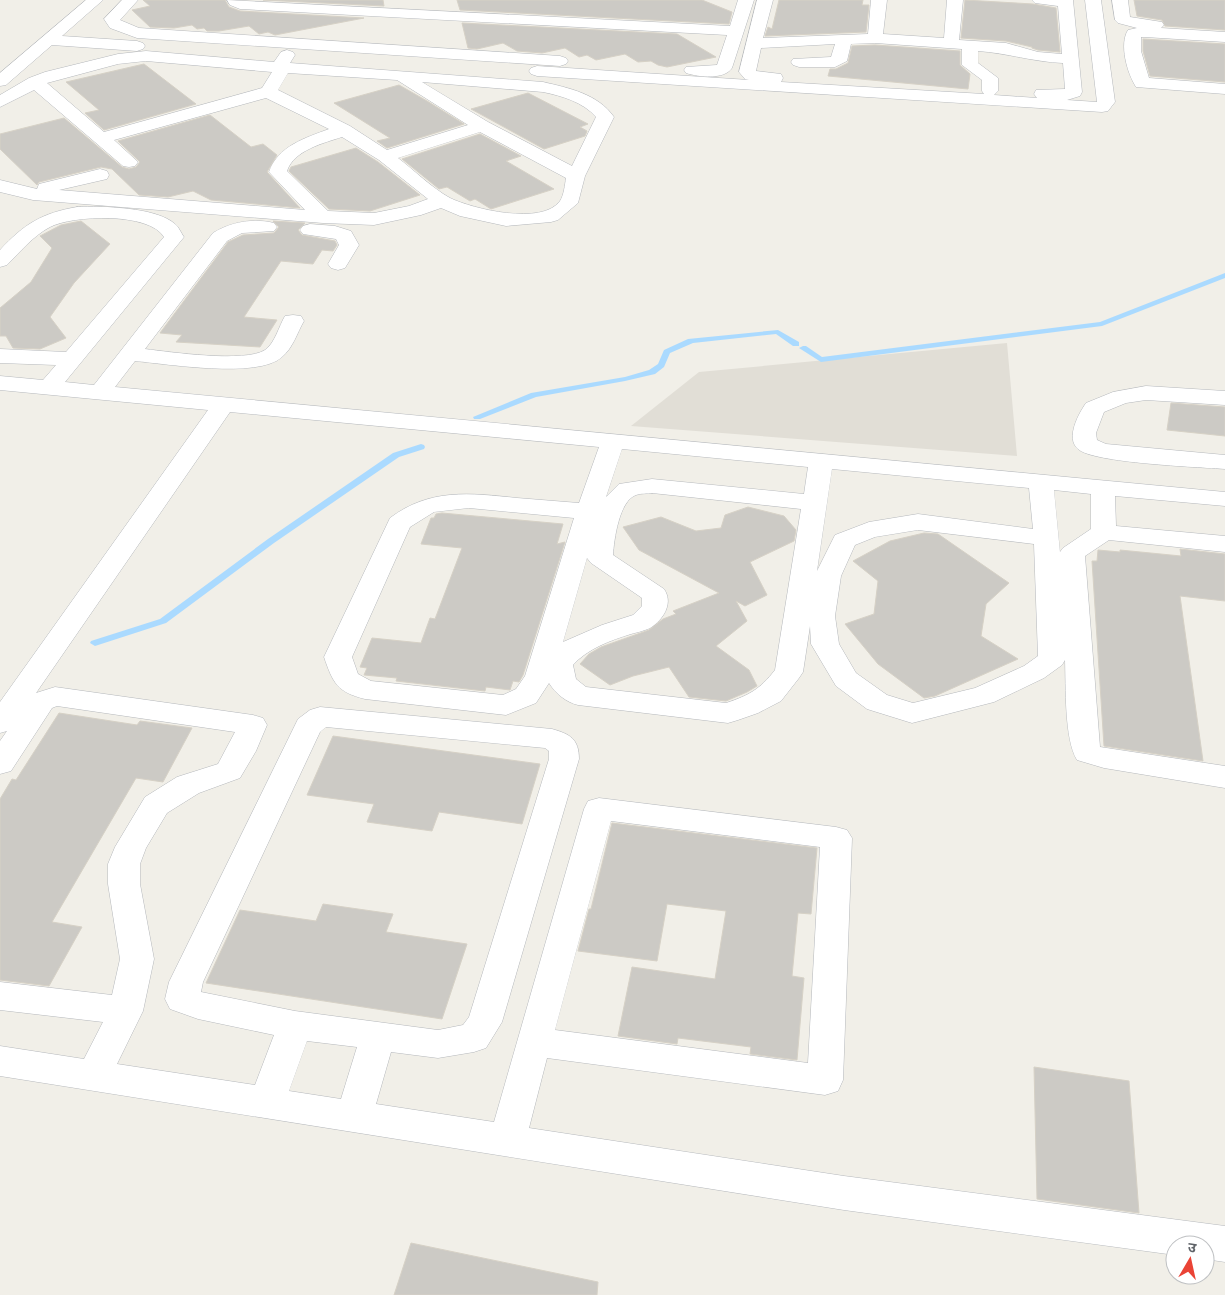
<svg xmlns="http://www.w3.org/2000/svg" width="1225" height="1295" viewBox="0 0 1225 1295" font-family="Manrope,'Noto Sans Devanagari',sans-serif">
<rect width="100%" height="100%" fill="#f1efe8"/>
<!-- education -->
<path fill="#e1ded6" d="M 1007,343 L 1017,456 L 631,426 L 699,372 Z"/>
<g fill="none" stroke-linecap="round" stroke-linejoin="round">
<!-- stream -->
<path fill="#aadaff" fill-rule="evenodd" d="M 1225,273 L 1225,278 L 1102,326 L 821,362 L 799,348 L 803,346 L 806,346 L 822,357 L 1100,322 Z
M 778,330 L 799,342 L 799,346 L 793,346 L 776,334 L 693,343 L 670,353 L 664,367 L 655,374 L 625,381 L 536,397 L 480,419 L 474,419 L 473,417 L 531,393 L 625,377 L 649,370 L 658,364 L 664,350 L 688,339 Z
M 421,444 L 424,445 L 425,447 L 424,449 L 399,457 L 274,543 L 166,623 L 95,646 L 90,643 L 91,641 L 160,619 L 268,539 L 393,453 Z"/>
</g>
<!-- building -->
<path fill="#cccac5" stroke="#d6d1c6" d="M 143,0 L 225,0 L 229,7 L 240,11 L 364,18 L 275,35 L 268,32 L 259,34 L 249,26 L 219,31 L 207,31 L 204,28 L 197,29 L 192,25 L 174,28 L 150,27 L 132,10 L 150,6 Z
M 263,0 L 383,0 L 384,6 Z
M 457,0 L 702,0 L 732,12 L 729,24 L 460,10 Z
M 779,0 L 863,0 L 862,5 L 869,5 L 866,32 L 765,36 L 768,27 L 772,29 Z
M 965,0 L 1033,4 L 1056,8 L 1060,52 L 1038,50 L 1032,48 L 1032,47 L 1006,41 L 961,38 Z
M 1134,0 L 1225,0 L 1225,30 L 1165,26 L 1162,20 L 1137,16 Z
M 462,23 L 677,34 L 716,57 L 667,67 L 658,65 L 651,61 L 638,62 L 625,54 L 596,60 L 587,55 L 579,57 L 565,48 L 542,53 L 517,51 L 503,43 L 477,49 L 468,48 Z
M 1143,39 L 1225,44 L 1225,82 L 1150,76 L 1143,51 Z
M 875,45 L 960,51 L 960,65 L 970,74 L 968,89 L 828,76 L 830,69 L 836,69 L 848,63 L 852,46 Z
M 144,64 L 196,104 L 104,130 L 85,113 L 99,110 L 66,82 Z
M 399,85 L 427,101 L 464,124 L 387,148 L 377,141 L 390,138 L 334,103 Z
M 528,93 L 588,124 L 580,127 L 587,131 L 585,136 L 544,149 L 471,109 Z
M 210,115 L 251,147 L 263,144 L 277,155 L 267,172 L 300,208 L 211,200 L 193,191 L 168,197 L 139,195 L 112,169 L 101,167 L 39,182 L 37,185 L 0,149 L 0,134 L 64,118 L 122,167 L 129,169 L 136,167 L 140,162 L 118,141 Z
M 480,134 L 521,156 L 506,161 L 554,189 L 491,209 L 475,199 L 470,201 L 447,187 L 439,189 L 402,159 Z
M 356,148 L 378,162 L 420,195 L 370,211 L 329,209 L 289,171 L 291,167 Z
M 81,221 L 110,244 L 74,283 L 50,317 L 66,338 L 40,349 L 13,348 L 6,336 L 0,336 L 0,308 L 31,282 L 52,248 L 40,236 L 61,225 Z
M 273,221 L 305,223 L 298,230 L 302,235 L 335,241 L 337,245 L 333,251 L 322,250 L 313,264 L 281,261 L 244,317 L 277,320 L 260,347 L 176,342 L 182,335 L 160,333 L 228,242 L 243,235 L 274,233 L 279,227 Z
M 1171,403 L 1225,407 L 1225,436 L 1167,430 Z
M 748,507 L 784,516 L 796,530 L 794,541 L 750,562 L 767,595 L 745,606 L 736,601 L 747,621 L 716,646 L 749,670 L 757,686 L 747,692 L 726,701 L 689,697 L 669,667 L 633,676 L 610,685 L 580,664 L 589,654 L 601,647 L 649,630 L 663,619 L 676,614 L 673,611 L 719,593 L 639,550 L 623,527 L 661,517 L 696,531 L 721,528 L 725,515 Z
M 442,513 L 563,524 L 557,544 L 565,542 L 523,675 L 519,682 L 513,681 L 510,690 L 486,687 L 485,691 L 396,681 L 397,678 L 364,675 L 367,668 L 360,667 L 372,638 L 421,643 L 430,618 L 435,619 L 462,548 L 421,544 L 431,518 L 434,518 L 436,514 Z
M 924,533 L 938,534 L 1009,583 L 986,604 L 981,636 L 1018,659 L 935,696 L 924,698 L 878,664 L 845,624 L 874,614 L 878,581 L 853,561 L 890,541 Z
M 1180,549 L 1225,554 L 1225,601 L 1180,596 L 1203,761 L 1104,746 L 1092,561 L 1097,561 L 1098,550 L 1120,552 L 1120,550 L 1181,556 Z
M 59,713 L 137,725 L 140,721 L 192,728 L 163,782 L 136,778 L 52,922 L 82,927 L 49,986 L 0,980 L 0,799 L 12,779 L 16,780 Z
M 333,736 L 503,759 L 540,764 L 522,824 L 439,812 L 432,831 L 367,822 L 374,804 L 307,795 Z
M 612,823 L 817,848 L 811,914 L 798,913 L 792,976 L 804,978 L 797,1060 L 750,1054 L 751,1047 L 678,1038 L 677,1044 L 618,1036 L 632,967 L 715,979 L 726,911 L 667,904 L 657,961 L 578,951 L 589,909 L 591,909 Z
M 323,904 L 393,914 L 386,932 L 467,944 L 442,1019 L 206,983 L 240,910 L 316,921 Z
M 1034,1067 L 1129,1081 L 1139,1213 L 1037,1199 Z
M 411,1243 L 598,1282 L 597,1295 L 394,1295 Z"/>
<g fill="none" stroke-linecap="round" stroke-linejoin="round">
<defs>
<path id="minor" d="M 86,0 L 103,0 L 62,36 L 137,41 L 143,43 L 145,46 L 143,49 L 137,51 L 52,45 L 6,85 L 0,86 L 0,73 Z
M 122,0 L 138,0 L 120,20 L 139,28 L 560,56 L 566,58 L 568,61 L 566,64 L 560,66 L 137,38 L 110,28 L 104,19 Z
M 227,0 L 730,26 L 738,0 L 754,0 L 732,68 C 724,80 699,77 686,73 L 684,70 L 686,67 L 717,65 L 727,35 L 240,9 L 230,5 Z
M 757,0 L 773,0 L 763,38 L 868,34 L 871,0 L 887,0 L 883,34 L 944,38 L 947,0 L 963,0 L 959,40 L 1006,43 L 1038,52 L 1062,54 L 1058,6 L 1035,3 L 1032,0 L 1073,0 L 1082,92 L 1080,96 L 1067,100 L 1097,102 L 1085,0 L 1101,0 L 1115,102 L 1108,111 L 1102,112 L 537,76 L 531,74 L 529,71 L 531,68 L 537,66 L 749,80 L 745,79 L 739,72 ZM 875,43 L 962,49 L 962,65 L 982,80 L 982,91 L 984,94 L 781,82 L 783,78 L 781,74 L 756,71 L 761,48 L 835,44 L 831,57 L 793,59 L 791,62 L 793,65 L 799,67 L 835,67 L 847,61 L 851,44 ZM 978,51 C 1007,53 1034,62 1063,63 L 1065,89 L 1036,90 L 1034,94 L 1037,98 L 994,95 L 998,91 L 998,78 L 978,63 Z
M 1112,0 L 1128,0 L 1130,17 L 1162,22 L 1164,25 L 1161,28 L 1225,32 L 1225,42 L 1145,37 L 1141,37 L 1141,51 L 1149,78 L 1225,84 L 1225,94 L 1136,87 C 1127,73 1119,44 1128,30 L 1137,28 L 1118,23 L 1115,20 Z
M 287,50 L 293,52 L 295,55 L 290,63 L 543,82 C 569,88 598,94 614,117 L 585,176 L 578,203 L 558,220 L 551,222 L 506,226 L 460,216 L 441,208 L 421,215 L 374,225 L 323,223 L 33,200 L 0,192 L 0,180 L 37,189 L 39,184 L 100,169 L 107,171 L 109,175 L 107,179 L 59,190 L 305,210 L 269,172 C 278,146 305,138 329,129 L 266,98 L 114,140 L 138,162 L 135,166 L 129,167 L 123,166 L 34,90 L 0,107 L 0,95 L 29,78 L 45,72 L 118,54 L 146,51 L 274,62 L 281,52 ZM 146,61 L 272,72 L 262,88 L 104,132 L 47,83 L 118,64 ZM 288,73 L 397,80 L 468,125 L 387,150 L 350,126 L 278,90 ZM 422,82 L 543,92 C 562,96 583,102 596,117 L 572,166 L 488,122 ZM 480,132 L 566,178 C 565,184 564,195 560,201 C 542,226 473,209 450,198 C 432,188 415,171 398,158 ZM 342,137 L 379,160 L 428,199 L 409,206 L 374,213 L 328,211 L 287,171 C 294,150 324,143 342,137 Z
M 77,207 C 102,206 156,207 175,224 C 179,227 181,233 184,237 L 65,382 L 94,385 L 213,233 C 231,222 253,218 274,223 L 277,227 L 274,231 L 242,233 L 227,241 L 145,349 C 170,352 245,363 265,350 C 275,343 279,326 285,316 L 293,315 L 301,316 L 304,321 C 297,333 293,348 282,357 C 258,379 168,364 135,361 L 115,387 L 1225,492 L 1225,506 L 1115,496 L 1116,526 L 1225,536 L 1225,552 L 1109,540 L 1085,556 L 1100,747 L 1225,766 L 1225,788 L 1104,768 L 1077,760 C 1064,739 1066,686 1065,660 L 1062,665 L 1044,678 L 994,702 L 912,723 L 867,709 L 836,686 L 811,644 L 810,626 L 803,672 L 799,678 L 781,701 L 758,713 L 738,720 L 728,723 L 578,705 C 566,702 556,694 549,683 L 536,703 L 506,715 L 365,699 C 337,692 333,683 324,657 L 390,518 C 430,488 470,493 517,498 C 538,500 558,501 579,503 L 599,447 L 230,412 L 36,693 L 55,687 L 253,715 L 263,718 L 267,725 L 256,751 L 240,778 L 199,793 L 167,813 L 146,848 L 140,864 L 140,884 L 154,959 L 143,1011 L 117,1064 L 255,1085 L 274,1035 L 198,1019 L 170,1009 L 165,999 L 169,982 L 298,719 L 310,710 L 320,707 L 552,729 C 570,734 579,739 579,759 L 502,1022 L 486,1048 L 474,1052 L 438,1058 L 391,1052 L 376,1104 L 494,1122 L 584,809 L 588,801 L 599,798 L 836,827 L 847,830 L 852,838 L 843,1080 L 838,1091 L 825,1095 L 547,1058 L 529,1128 L 844,1176 L 1225,1226 L 1225,1262 L 1205,1259 L 1205,1245 L 1175,1245 L 1175,1255 L 844,1210 L 0,1076 L 0,1046 L 84,1059 L 103,1022 L 0,1010 L 0,982 L 112,995 L 120,959 L 108,884 L 108,864 L 115,847 L 145,797 L 177,777 L 218,764 L 235,732 L 57,706 L 52,708 L 11,771 L 0,774 L 0,741 L 7,731 L 0,733 L 0,702 L 208,410 L 0,390 L 0,376 L 43,380 L 56,365 L 0,363 L 0,349 L 66,352 L 164,237 C 149,212 73,215 50,227 C 33,236 20,252 7,265 L 0,267 L 0,250 C 24,224 42,213 77,207 ZM 622,449 L 808,467 L 804,494 L 652,479 L 619,484 L 606,497 ZM 832,469 L 1029,488 L 1033,529 L 918,514 L 869,522 L 835,535 L 817,571 ZM 1054,490 L 1091,494 L 1091,529 L 1063,548 L 1060,552 ZM 652,493 L 801,509 L 775,670 C 760,689 750,695 726,703 L 586,687 L 576,679 L 573,665 C 587,649 611,640 631,634 C 638,632 648,630 653,626 C 665,617 673,602 664,589 L 613,555 C 614,540 619,501 636,495 C 641,493 647,494 652,493 ZM 469,508 L 574,518 L 525,676 L 516,689 L 503,695 L 371,681 L 358,674 L 352,657 L 410,527 L 434,512 ZM 918,530 L 1034,544 L 1038,656 L 1024,666 L 975,688 L 913,703 L 887,695 L 856,673 L 839,644 L 835,616 L 841,576 L 855,545 L 875,537 ZM 587,558 L 591,563 L 642,598 L 642,606 L 633,615 L 602,625 L 563,642 ZM 326,727 L 545,748 L 549,751 L 549,759 L 469,1017 L 463,1025 L 438,1030 L 295,1011 L 201,992 L 203,982 L 320,732 ZM 611,821 L 820,847 L 808,1063 L 555,1030 ZM 307,1041 L 357,1047 L 341,1099 L 289,1091 Z
M 310,224 L 335,226 L 351,231 L 359,245 L 345,268 L 338,270 L 331,268 L 328,264 L 339,245 L 336,239 L 303,234 L 300,230 L 303,226 Z
M 1146,386 L 1225,391 L 1225,405 L 1146,400 L 1126,403 L 1104,412 L 1096,433 L 1097,440 L 1106,444 L 1225,455 L 1225,469 C 1198,467 1093,463 1078,449 C 1065,438 1079,413 1086,403 L 1113,392 Z"/>
</defs>
<!-- minor casing -->
<use href="#minor" stroke="#b5b8bc" stroke-width="1"/>
<!-- minor -->
<use href="#minor" fill="#fff" fill-rule="evenodd"/>
</g>
<!-- north arrow -->
<g transform="translate(1190 1260) rotate(9)"><circle r="24" fill="#ffffff" stroke="#bfc1c3"/>
<path d="M0-4L9 19L0 12L-9 19Z" fill="#ea4335"/>
<text y="-8" font-size="14" font-weight="bold" text-anchor="middle" fill="#5f6368">उ</text>
</g>
</svg>
